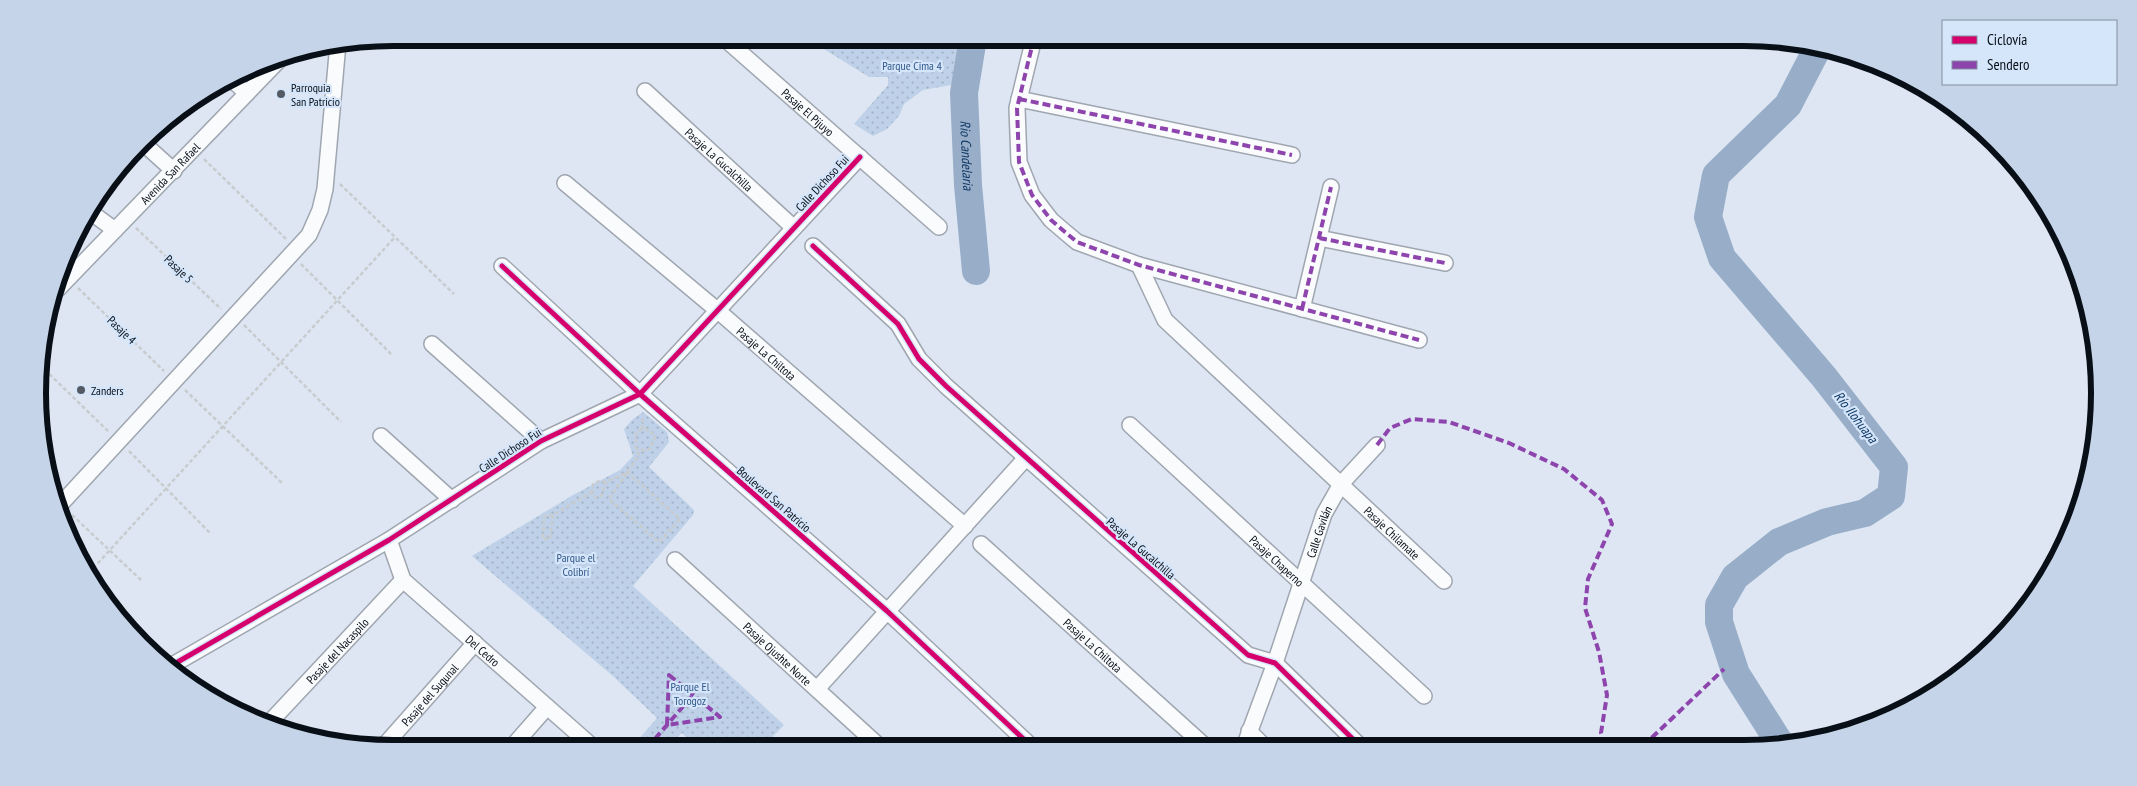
<svg xmlns="http://www.w3.org/2000/svg" width="2137" height="786" viewBox="0 0 2137 786" font-family="'PT Sans Narrow',sans-serif">
<defs>
<pattern id="park-dots" width="8" height="8" patternUnits="userSpaceOnUse" patternTransform="scale(1.25)"><rect width="8" height="8" fill="#bed1e8"/><path d="M2 2h.1M6 6h.1" fill="none" stroke="#a2b2c6" stroke-width="1.8" stroke-linecap="round"/></pattern>
</defs>
<rect width="100%" height="100%" fill="#dde6f2"/>
<!-- park -->
<path fill="url(#park-dots)" d="M 806,38 L 963,38 L 962,48 L 951,85 L 923,90 L 904,104 L 899,116 L 887,129 L 873,136 L 854,124 L 888,85 L 888,77 L 869,77 Z
M 643,412 L 667,432 L 669,442 L 649,467 L 694,510 L 693,515 L 633,586 L 784,725 L 762,748 L 698,748 L 682,733 L 666,748 L 631,748 L 657,718 L 614,677 L 472,556 L 573,495 L 620,470 L 633,456 L 624,429 L 633,419 Z"/>
<g fill="none" stroke-linecap="round" stroke-linejoin="round">
<!-- river -->
<g stroke="#97adc8" stroke-width="28">
<path id="s1" d="M 973,38 L 964,93 L 968,185 L 976,271"/>
<path d="M 1781,745 L 1736,674 L 1719,622 L 1719,605 L 1735,577 L 1779,542 L 1827,522 L 1865,513 L 1891,496 L 1894,467 L 1824,377 L 1722,258 L 1708,217 L 1716,175 L 1788,105 L 1815,53 L 1816,47"/>
</g>
<defs>
<g id="minor">
<path id="s2" d="M 724,38 L 939,227"/>
<path d="M 1034,38 L 1017,108 L 1019,162 L 1032,195 L 1051,220 L 1065,232 L 1077,242 L 1139,265 L 1419,340"/>
<path d="M 232,80 L 247,93"/>
<path id="s3" d="M 645,91 L 794,228"/>
<path d="M 1019,99 L 1292,155"/>
<path d="M 143,143 L 174,171"/>
<path id="s4" d="M 565,183 L 717,310 L 965,526"/>
<path d="M 89,211 L 115,230"/>
<path d="M 1319,238 L 1445,263"/>
<path d="M 813,246 L 898,324 L 919,359 L 946,386 L 1248,655 L 1275,663 L 1360,746"/>
<path id="s5" d="M 1139,265 L 1165,320 L 1444,581"/>
<path d="M 502,266 L 640,394 L 887,611 L 1032,747"/>
<path id="s6" d="M 58,289 L 282,57"/>
<path d="M 1302,309 L 1331,187"/>
<path d="M 432,344 L 541,441"/>
<path id="s7" d="M 1130,425 L 1424,696"/>
<path d="M 381,436 L 452,500"/>
<path d="M 59,506 L 309,235 L 320,210 L 325,189 L 338,43"/>
<path id="s8" d="M 389,540 L 403,580 L 594,748"/>
<path id="s9" d="M 981,544 L 1206,747"/>
<path id="s10" d="M 675,560 L 880,747"/>
<path d="M 169,667 L 389,540 L 541,441 L 640,394 L 860,157"/>
<path d="M 817,689 L 1025,459"/>
<path id="s11" d="M 270,722 L 403,580"/>
<path d="M 1249,731 L 1265,747"/>
<path id="s12" d="M 383,747 L 475,643"/>
<path id="s13" d="M 1244,747 L 1275,663 L 1324,514 L 1341,484 L 1377,445"/>
<path d="M 511,748 L 547,707"/>
</g>
</defs>
<!-- minor casing -->
<use href="#minor" stroke="#9fa6b0" stroke-width="18"/>
<!-- path -->
<path stroke="#c9cccf" stroke-width="2.5" stroke-dasharray="4 2.5" stroke-linecap="butt" d="M 204,159 L 286,239
M 340,184 L 454,294
M 136,228 L 221,309
M 301,264 L 392,355
M 78,288 L 164,371
M 244,325 L 341,422
M 40,365 L 109,432
M 185,390 L 283,484
M 642,429 L 643,417
M 129,451 L 210,533
M 627,472 L 680,519 L 659,542 L 609,499 L 639,455 L 636,448 L 636,433 L 642,429 L 649,430 L 655,436 L 651,448 L 645,451 L 636,448
M 606,482 L 599,481 L 593,484 L 592,492 L 595,497 L 601,496 L 606,482 L 626,473
M 72,515 L 141,580
M 553,515 L 550,539 L 543,539 L 544,517 L 553,515 L 592,492
M 89,573 L 395,237"/>
<!-- minor -->
<use href="#minor" stroke="#fafbfd" stroke-width="15"/>
<!-- quiet -->
<path stroke="#8e44ad" stroke-width="4" stroke-dasharray="8 4" stroke-linecap="butt" d="M 1034,38 L 1017,108 L 1019,162 L 1032,195 L 1051,220 L 1065,232 L 1077,242 L 1139,265 L 1419,340
M 1019,99 L 1292,155
M 1319,238 L 1445,263
M 1302,309 L 1331,187
M 1377,445 L 1390,428 L 1412,419 L 1449,422 L 1509,443 L 1564,469 L 1602,500 L 1612,524 L 1588,579 L 1585,608 L 1599,652 L 1607,695 L 1601,733 L 1605,746
M 669,675 L 720,717 L 667,725 Z
M 1643,746 L 1724,669
M 647,748 L 693,695"/>
<defs>
<path id="cycleway" d="M 813,246 L 898,324 L 919,359 L 946,386 L 1248,655 L 1275,663 L 1360,746
M 502,266 L 640,394 L 887,611 L 1032,747
M 169,667 L 389,540 L 541,441 L 640,394 L 860,157"/>
</defs>
<!-- cycleway casing -->
<use href="#cycleway" stroke="#d5e5fa" stroke-width="8"/>
<!-- cycleway -->
<use href="#cycleway" stroke="#d6006c" stroke-width="5"/>
</g>
<!-- markers -->
<g fill="#535a64" stroke="#d5e5fa" stroke-width="2">
<circle cx="281" cy="94" r="5"/>
<circle cx="81" cy="390" r="5"/>
</g>
<g text-anchor="middle" dominant-baseline="central" stroke-width="4.5" stroke-linejoin="round" paint-order="stroke">
<!-- park labels -->
<g font-size="12" fill="#325988" stroke="#d5e5fa">
<text x="912" y="65">Parque Cima 4</text>
<text x="576" y="557">Parque el<tspan x="576" dy="14">Colibrí</tspan></text>
<text x="690" y="686">Parque El<tspan x="690" dy="14">Torogoz</tspan></text>
</g>
<!-- poi labels -->
<g font-size="12" fill="#080f17" stroke="#d5e5fa" text-anchor="start">
<text x="291" y="87">Parroquia<tspan x="291" dy="14">San Patricio</tspan></text>
<text x="91" y="390">Zanders</text>
</g>
<!-- street labels -->
<g font-size="12" fill="#080f17" stroke="#d5e5fa">
<text stroke="none"><textPath href="#s2" startOffset="112">Pasaje El Pijuyo</textPath></text>
<text stroke="none"><textPath href="#s3" startOffset="101">Pasaje La Gucalchilla</textPath></text>
<text stroke="none"><textPath href="#s6" startOffset="161">Avenida San Rafael</textPath></text>
<text transform="translate(822 183) rotate(-47)">Calle Dichoso Fui</text>
<text transform="translate(179 269) rotate(44)">Pasaje 5</text>
<text transform="translate(122 330) rotate(44)">Pasaje 4</text>
<text stroke="none"><textPath href="#s4" startOffset="264">Pasaje La Chiltota</textPath></text>
<text transform="translate(510 450) rotate(-33)">Calle Dichoso Fui</text>
<text transform="translate(774 499) rotate(41)">Boulevard San Patricio</text>
<text stroke="none"><textPath href="#s13" startOffset="228">Calle Gavilán</textPath></text>
<text stroke="none"><textPath href="#s5" startOffset="372">Pasaje Chilamate</textPath></text>
<text transform="translate(1141 548) rotate(41)">Pasaje La Gucalchilla</text>
<text stroke="none"><textPath href="#s7" startOffset="200">Pasaje Chaperno</textPath></text>
<text stroke="none"><textPath href="#s9" startOffset="151">Pasaje La Chiltota</textPath></text>
<text stroke="none"><textPath href="#s8" startOffset="149">Del Cedro</textPath></text>
<text stroke="none"><textPath href="#s11" startOffset="98">Pasaje del Nacaspilo</textPath></text>
<text stroke="none"><textPath href="#s10" startOffset="139">Pasaje Ojushte Norte</textPath></text>
<text stroke="none"><textPath href="#s12" startOffset="70">Pasaje del Sugunal</textPath></text>
</g>
<!-- water labels -->
<g font-size="14" font-style="italic" fill="#113965" stroke="#d5e5fa">
<text stroke="none"><textPath href="#s1" startOffset="118">Rio Candelaria</textPath></text>
<text transform="translate(1856 417) rotate(52)">Río Ilohuapa</text>
</g>
</g>
<!-- crop -->
<path d="M0 0H2137V786H0ZM393 46H1744A347 347 0 0 1 2091 393V393A347 347 0 0 1 1744 740H393A347 347 0 0 1 46 393V393A347 347 0 0 1 393 46Z" fill="#c5d4e8" fill-rule="evenodd"/>
<path fill="none" stroke="#080f17" stroke-width="6" d="M393 46H1744A347 347 0 0 1 2091 393V393A347 347 0 0 1 1744 740H393A347 347 0 0 1 46 393V393A347 347 0 0 1 393 46Z"/>
<!-- legend -->
<rect x="1942" y="20" width="175" height="65" fill="#d5e5fa" stroke="#838f9f"/>
<rect x="1952" y="36" width="25" height="8" fill="#d6006c" stroke="#838f9f"/>
<text x="1987" y="45" font-size="15" fill="#080f17">Ciclovía</text>
<rect x="1952" y="61" width="25" height="8" fill="#8e44ad" stroke="#838f9f"/>
<text x="1987" y="70" font-size="15" fill="#080f17">Sendero</text>
</svg>
